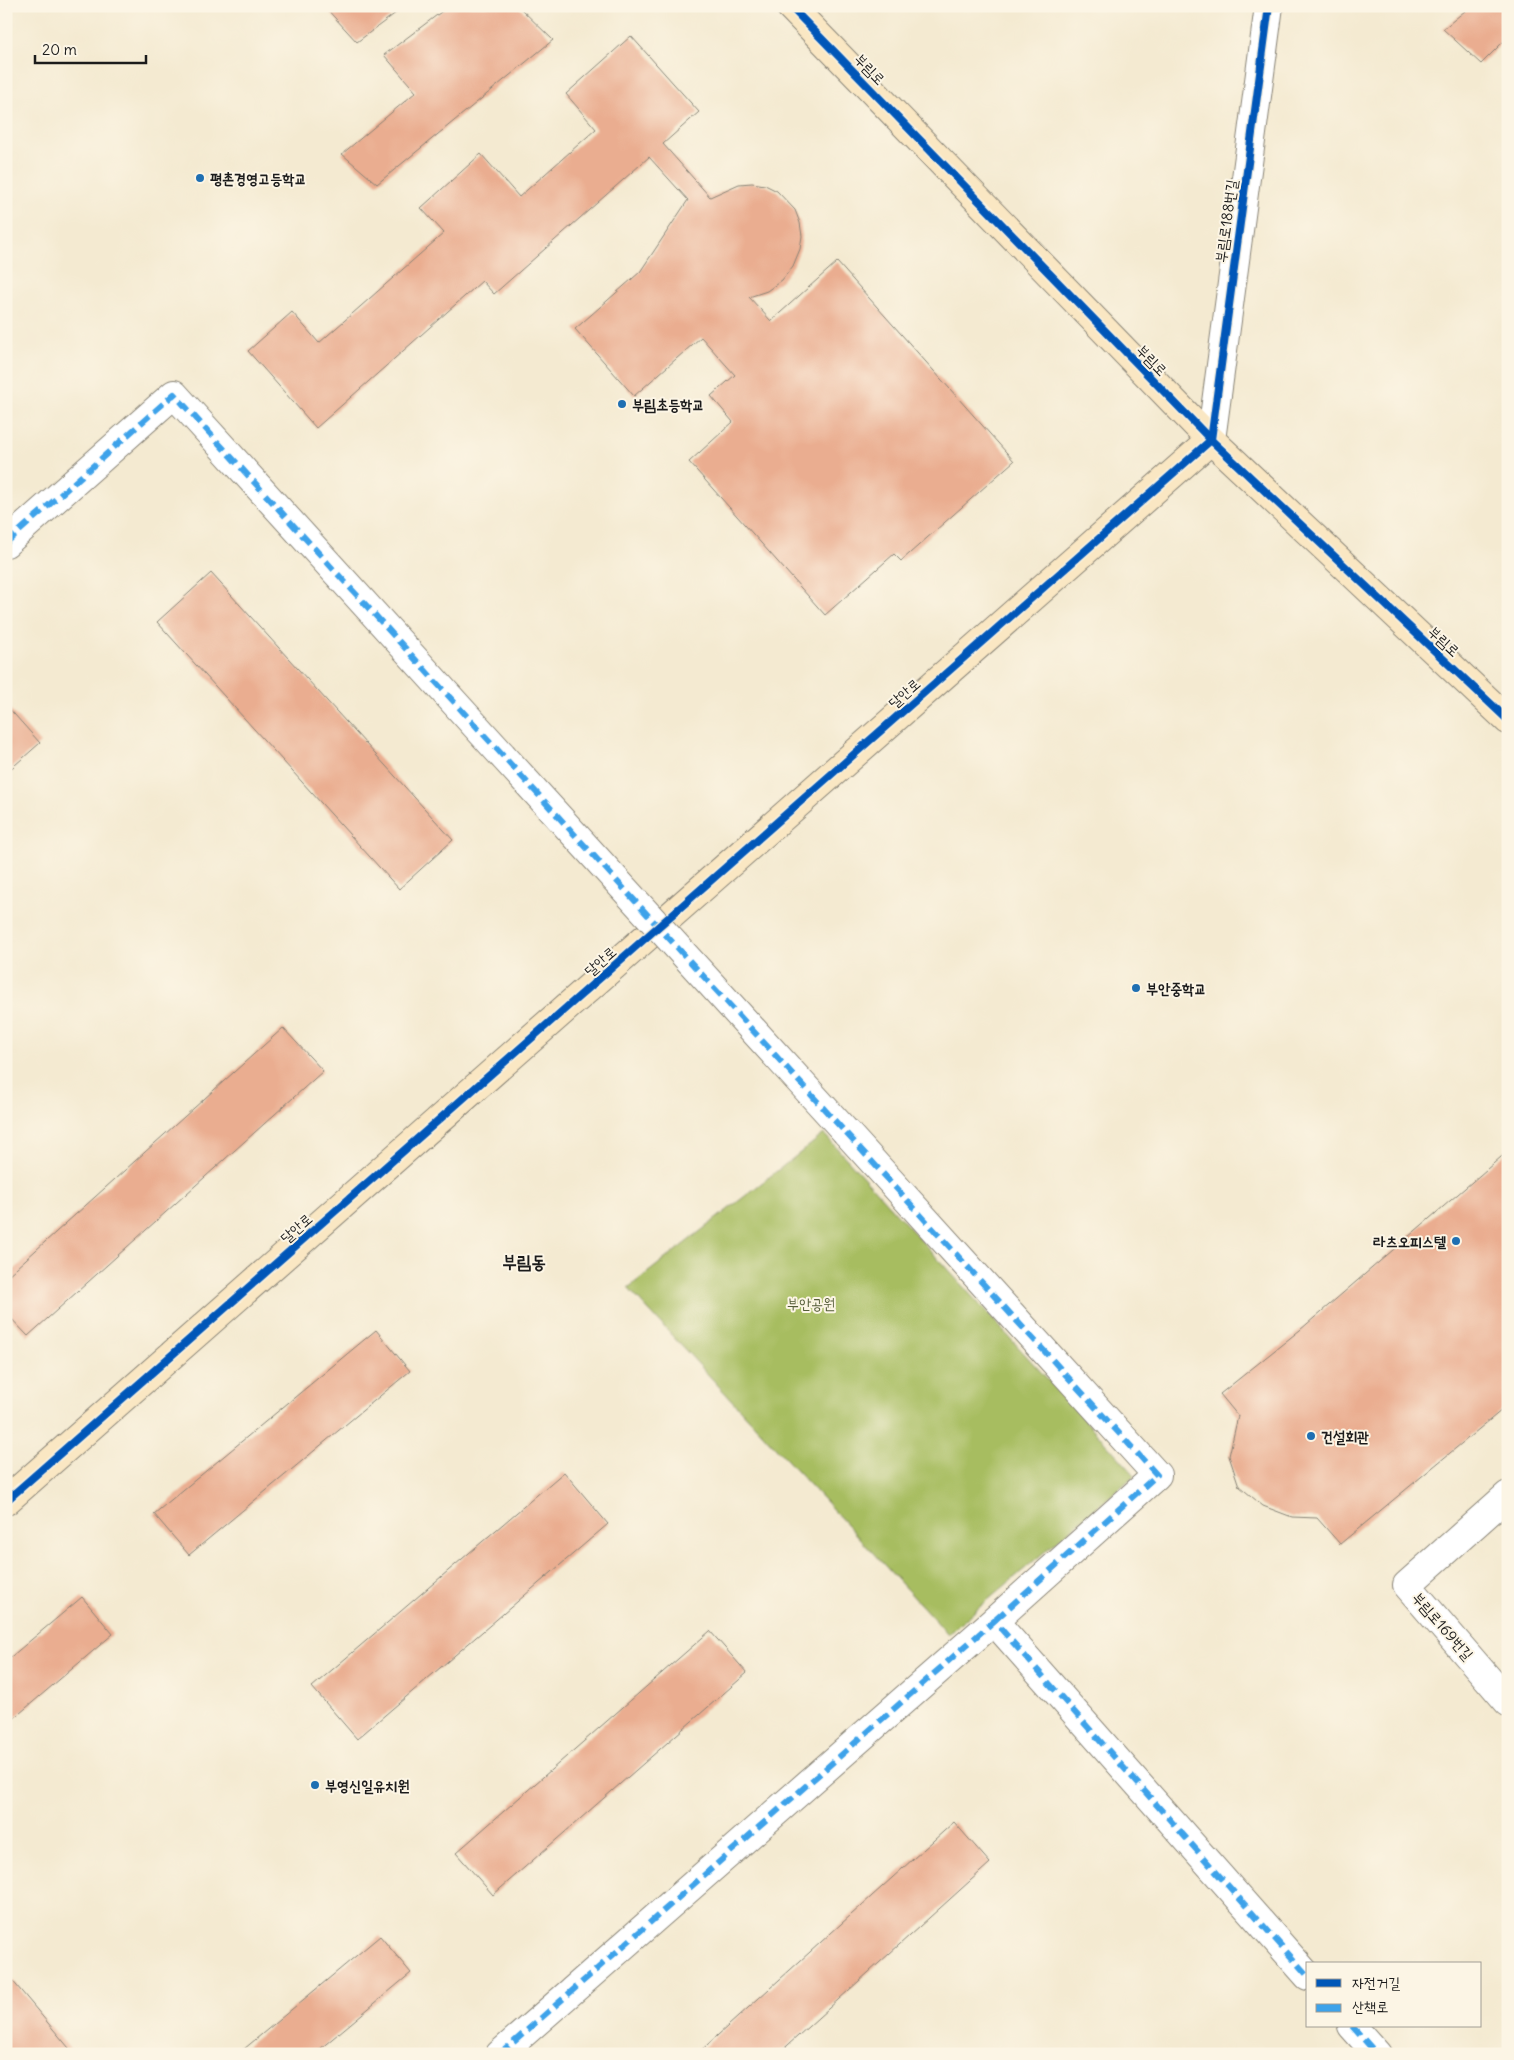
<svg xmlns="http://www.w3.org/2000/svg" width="1514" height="2060" viewBox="0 0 1514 2060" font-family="Delius,'Poor Story',sans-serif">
<rect width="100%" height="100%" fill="#fcf5e5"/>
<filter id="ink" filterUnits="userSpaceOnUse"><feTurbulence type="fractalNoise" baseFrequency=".02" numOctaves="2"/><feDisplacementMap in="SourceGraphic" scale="10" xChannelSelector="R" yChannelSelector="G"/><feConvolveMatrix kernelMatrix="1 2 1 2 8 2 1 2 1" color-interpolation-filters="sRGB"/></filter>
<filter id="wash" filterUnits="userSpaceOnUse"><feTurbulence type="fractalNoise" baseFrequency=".0096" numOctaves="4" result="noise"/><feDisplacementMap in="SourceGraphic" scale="20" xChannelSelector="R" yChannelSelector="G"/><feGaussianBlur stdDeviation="1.12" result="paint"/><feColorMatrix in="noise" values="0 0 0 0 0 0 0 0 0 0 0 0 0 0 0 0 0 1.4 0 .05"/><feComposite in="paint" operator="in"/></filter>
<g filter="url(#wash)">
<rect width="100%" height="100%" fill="#f4ead1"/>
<!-- green -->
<path fill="#a7bd61" stroke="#626c3e" d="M 824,1134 L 1135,1475 L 948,1634 L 628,1288 Z"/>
<g id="blocks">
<!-- building -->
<path fill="#eaad90" d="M 324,6 L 405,6 L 357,42 Z
M 449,6 L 518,6 L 553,40 L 377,184 L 342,154 L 416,92 L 384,55 Z
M 1471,6 L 1508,6 L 1508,37 L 1481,64 L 1443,29 Z
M 631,36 L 699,112 L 663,144 L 710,197 L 739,184 L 752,183 L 765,185 L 777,191 L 795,210 L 800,223 L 802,236 L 800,249 L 793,266 L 782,280 L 767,291 L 749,297 L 771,321 L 837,262 L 1014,461 L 901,561 L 894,554 L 825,615 L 689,462 L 733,422 L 711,396 L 735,375 L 701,337 L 634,396 L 575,329 L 640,272 L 688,200 L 649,157 L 494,294 L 482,281 L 316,428 L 248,351 L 292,312 L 319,343 L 444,233 L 421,208 L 481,154 L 519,197 L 596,129 L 566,94 Z
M 211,573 L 453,840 L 399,889 L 157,622 Z
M 6,705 L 40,743 L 6,773 Z
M 283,1028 L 323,1071 L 28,1336 L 6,1313 L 6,1277 Z
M 1508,1151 L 1508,1405 L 1340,1544 L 1317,1518 L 1292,1517 L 1263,1506 L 1239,1486 L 1229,1456 L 1238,1416 L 1220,1394 L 1300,1330 Z
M 376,1330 L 410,1371 L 189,1555 L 154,1514 Z
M 564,1472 L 608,1524 L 357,1739 L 312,1687 Z
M 82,1597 L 113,1634 L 6,1725 L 6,1661 Z
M 710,1631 L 747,1673 L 493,1895 L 456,1853 Z
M 954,1822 L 990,1863 L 778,2054 L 697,2054 Z
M 380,1936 L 411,1973 L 314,2054 L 238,2054 Z
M 6,1973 L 74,2054 L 6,2054 Z"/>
</g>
</g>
<g filter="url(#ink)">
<use href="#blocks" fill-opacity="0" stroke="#888376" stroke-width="1"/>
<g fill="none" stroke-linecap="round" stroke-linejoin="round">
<defs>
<path id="street" d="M 1211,440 L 1269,6
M 6,543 L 174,394 L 502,755
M 846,1132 L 1157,1475 L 994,1621
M 1508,1495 L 1407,1585 L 1508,1702
M 1352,2026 L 1377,2054
M 500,2054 L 994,1621 L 1308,1976"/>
<path id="secondary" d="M 790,6 L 1211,440 L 1508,720
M 6,1501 L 1211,440"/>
</defs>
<!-- street casing -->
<use href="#street" stroke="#888376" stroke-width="30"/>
<!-- secondary casing -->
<use href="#secondary" stroke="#888376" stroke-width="30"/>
<!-- street -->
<use href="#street" stroke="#fff" stroke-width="28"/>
<!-- secondary -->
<use href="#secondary" stroke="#fae7c3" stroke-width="28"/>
<defs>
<path id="street-bridge" d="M 502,755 L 846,1132"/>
</defs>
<!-- street-bridge casing -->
<use href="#street-bridge" stroke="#888376" stroke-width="30" stroke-linecap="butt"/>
<!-- street-bridge -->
<use href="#street-bridge" stroke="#fff" stroke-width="28"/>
<!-- quiet -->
<path stroke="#3da2ea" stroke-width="6" stroke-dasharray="12 6" stroke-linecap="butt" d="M 6,543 L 174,394 L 1157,1475 L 994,1621
M 1352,2026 L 1377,2054
M 500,2054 L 994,1621 L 1308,1976"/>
<defs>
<path id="cycleway" d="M 790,6 L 1211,440 L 1508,720
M 6,1501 L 1211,440 L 1269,6"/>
</defs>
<!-- cycleway casing -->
<use href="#cycleway" stroke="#fcf5e5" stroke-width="11"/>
<!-- cycleway -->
<use href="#cycleway" stroke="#0057b8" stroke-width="8"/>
</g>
</g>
<!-- markers -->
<g fill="#1f6fb2" stroke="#fcf5e5" stroke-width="2">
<circle cx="200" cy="178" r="5"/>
<circle cx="622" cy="404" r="5"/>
<circle cx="1136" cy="988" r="5"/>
<circle cx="1456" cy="1241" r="5"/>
<circle cx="1311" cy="1436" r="5"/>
<circle cx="315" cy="1785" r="5"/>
</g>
<g text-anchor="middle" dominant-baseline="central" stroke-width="4" stroke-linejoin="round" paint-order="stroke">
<!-- street labels -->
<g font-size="15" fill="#1c1c1c" stroke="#fcf5e5">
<text transform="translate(870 69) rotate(46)">부림로</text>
<text transform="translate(1226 221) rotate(-82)">부림로188번길</text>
<text transform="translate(1152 360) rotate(46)">부림로</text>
<text transform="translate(1444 641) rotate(43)">부림로</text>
<text transform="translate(904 693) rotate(-41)">달안로</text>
<text transform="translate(600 961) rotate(-41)">달안로</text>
<text transform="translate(296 1228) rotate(-41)">달안로</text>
<text transform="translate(1443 1626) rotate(49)">부림로169번길</text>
</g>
<!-- poi labels -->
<g font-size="15" font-weight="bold" fill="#1c1c1c" stroke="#fcf5e5" text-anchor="start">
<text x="210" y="178">평촌경영고등학교</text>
<text x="632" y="404">부림초등학교</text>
<text x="1146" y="988">부안중학교</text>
<text x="1446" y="1241" text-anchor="end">라츠오피스텔</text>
<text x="1321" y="1436">건설회관</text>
<text x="325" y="1785">부영신일유치원</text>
</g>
<!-- park labels -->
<g font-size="15" fill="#545c38" stroke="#fcf5e5">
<text x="811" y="1303">부안공원</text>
</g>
<!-- quarter labels -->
<g font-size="18" font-weight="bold" fill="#1c1c1c" stroke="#fcf5e5">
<text x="524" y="1261">부림동</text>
</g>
</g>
<!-- margin -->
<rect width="1514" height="2060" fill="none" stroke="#fcf5e5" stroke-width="25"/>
<!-- legend -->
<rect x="1306" y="1962" width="175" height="65" fill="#fcf5e5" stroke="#a29e95"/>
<rect x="1316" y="1979" width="25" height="8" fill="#0057b8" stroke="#a29e95"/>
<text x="1352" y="1988" font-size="15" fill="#1c1c1c">자전거길</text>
<rect x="1316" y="2004" width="25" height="8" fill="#3da2ea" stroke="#a29e95"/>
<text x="1352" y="2012" font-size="15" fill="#1c1c1c">산책로</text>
<!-- scale -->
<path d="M35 55v8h111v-8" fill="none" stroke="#1c1c1c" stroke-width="2.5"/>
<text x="42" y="55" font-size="15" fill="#1c1c1c" stroke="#fcf5e5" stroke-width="4" paint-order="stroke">20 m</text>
</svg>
